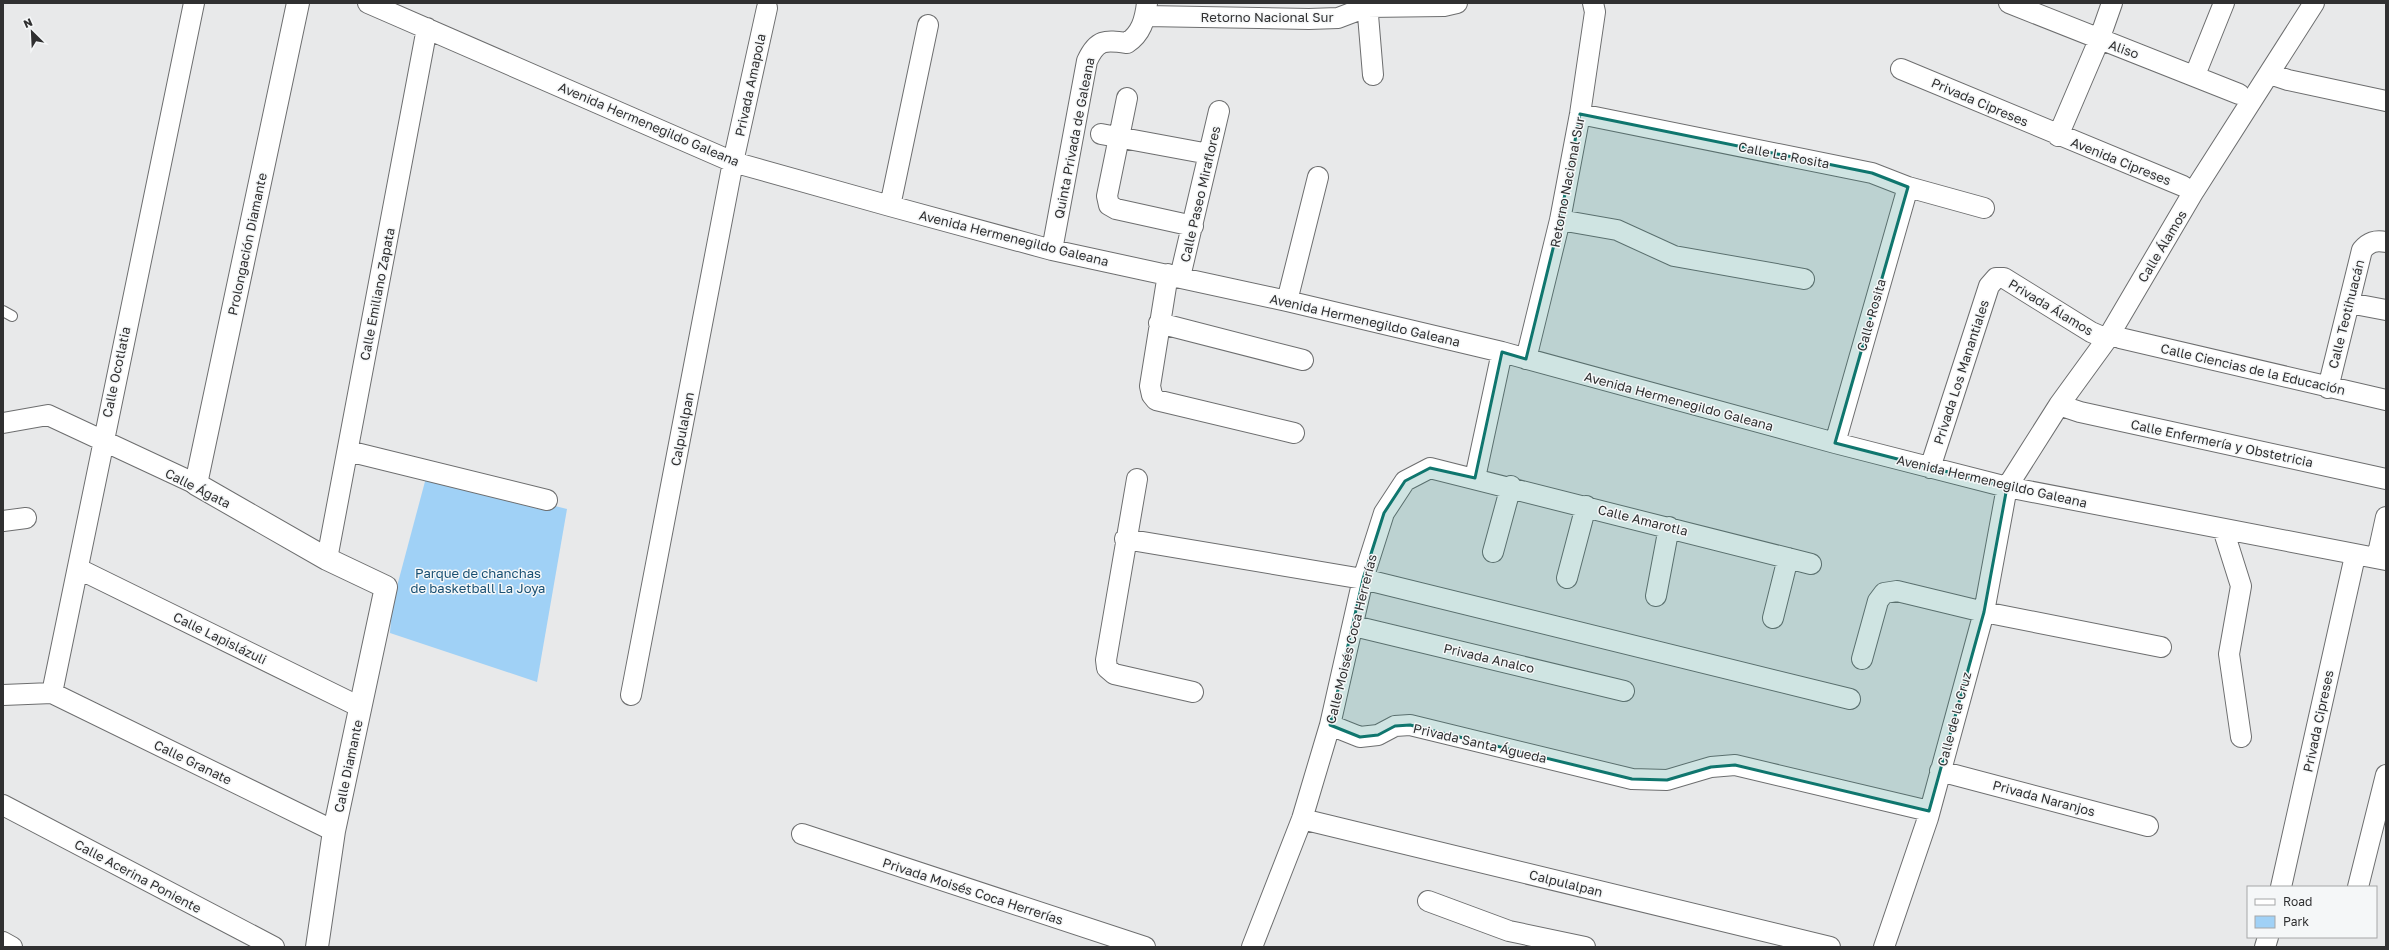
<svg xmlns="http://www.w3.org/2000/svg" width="2389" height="950" viewBox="0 0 2389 950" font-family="'Golos Text',sans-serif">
<rect width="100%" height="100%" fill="#e8e9ea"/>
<!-- green -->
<path fill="#a0d1f6" d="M 427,474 L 567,509 L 537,682 L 390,633 L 392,605 Z"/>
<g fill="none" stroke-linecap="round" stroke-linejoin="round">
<defs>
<path id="service" d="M 3,311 L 12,316"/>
<path id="minor" d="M 368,3 L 733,162 L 890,206 L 1052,250 L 1287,301 L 1502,352 L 1835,443 L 2007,487 L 2386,560
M 1367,3 L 1373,75
M 2009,3 L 2239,94
M 1146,16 L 1309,19 L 1338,18 L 1367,7 L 1444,6 L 1457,3
M 1901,69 L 2183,186
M 2270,74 L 2288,80 L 2386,101
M 2195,75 L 2224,3
M 1127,98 L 1107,196 L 1109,205 L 1116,209 L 1193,226
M 1580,114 L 1872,173 L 1908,187 L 1984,208
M 1101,134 L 1209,154
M 2058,136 L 2099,40 L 2112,3
M 890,206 L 928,25
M 1560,220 L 1617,230 L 1674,256 L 1804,279
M 1052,250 L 1087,61 C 1097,39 1105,40 1127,43 C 1141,34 1145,20 1147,3
M 1168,274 L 1150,386 L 1152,395 L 1156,400 L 1294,433
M 1180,277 L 1219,111
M 1287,301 L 1318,177
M 2349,303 L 2386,310
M 1159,323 L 1303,360
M 2120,338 L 2386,400
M 1526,359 L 1560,220 L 1580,114 L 1595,12 L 1593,3
M 2328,388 L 2362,250 C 2369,242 2375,240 2386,242
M 2059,405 L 2080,412 L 2386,479
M 3,423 L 48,415 L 196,484
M 1835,443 L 1908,187
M 348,451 L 547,500
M 1930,468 L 1989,286 L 1996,278 L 2004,278 L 2091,332 L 2107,339
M 1475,478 L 1502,352
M 1137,479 L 1106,660 L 1107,668 L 1114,674 L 1193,692
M 3,521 L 26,518
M 2223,529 L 2241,586 L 2229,654 L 2241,737
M 1125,539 L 1363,579 L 1850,699
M 1493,552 L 1511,486
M 2377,558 L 2386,517
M 327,559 L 427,28
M 79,569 L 360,707
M 1567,578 L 1586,506
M 1656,596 L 1669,527
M 1773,618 L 1788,558
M 1354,626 L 1624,691
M 1862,659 L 1878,601 L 1884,593 L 1897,591 L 1984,612 L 2161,647
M 52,693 L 194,3
M 3,695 L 52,693 L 334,831
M 631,695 L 733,162 L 767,8
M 1330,725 L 1360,737 L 1378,735 L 1395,726 L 1410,725 L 1632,779 L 1667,780 L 1711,767 L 1735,765 L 1929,811
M 1940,771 L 2148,826
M 3,805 L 274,947
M 1302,819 L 1830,947
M 802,834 L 1145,947
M 2281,887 L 2355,556
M 2358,887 L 2386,775
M 1428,901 L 1509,931 L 1585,947
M 3,942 L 12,947
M 1252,947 L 1302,819 L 1330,725 L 1363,579 L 1384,513 L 1405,481 L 1430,468 L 1811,564
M 1884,947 L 1928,818 L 1984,612 L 2007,487 L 2059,405 L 2107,339 L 2194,191 L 2314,3
M 2265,947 L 2268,937"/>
<path id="tertiary" d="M 298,3 L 196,484 L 327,559 L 386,587 L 334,831 L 317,947"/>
</defs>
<!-- service casing -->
<use href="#service" stroke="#6d6e6f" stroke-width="12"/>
<!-- minor casing -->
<use href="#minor" stroke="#6d6e6f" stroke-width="22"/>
<!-- tertiary casing -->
<use href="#tertiary" stroke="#6d6e6f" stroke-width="24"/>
<!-- service -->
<use href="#service" stroke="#fff" stroke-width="10"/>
<!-- minor -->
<use href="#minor" stroke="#fff" stroke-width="20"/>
<!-- tertiary -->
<use href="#tertiary" stroke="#fff" stroke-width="22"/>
</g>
<!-- marked area -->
<path fill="#0f766e" fill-opacity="0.2" stroke="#0f766e" stroke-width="3" stroke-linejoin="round" d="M 1580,114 L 1872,173 L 1908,187 L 1835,443 L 2007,487 L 1984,612 L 1929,811 L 1735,765 L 1711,767 L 1667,780 L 1632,779 L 1410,725 L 1395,726 L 1378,735 L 1360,737 L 1330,725 L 1363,579 L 1384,513 L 1405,481 L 1430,468 L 1475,478 L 1502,352 L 1526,359 L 1560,220 Z"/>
<g text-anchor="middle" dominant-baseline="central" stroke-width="3" stroke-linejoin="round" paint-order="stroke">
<!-- street labels -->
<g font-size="13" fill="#303031" stroke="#f5f7f8">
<text x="1267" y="17">Retorno Nacional Sur</text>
<text transform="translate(2124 49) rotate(20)">Aliso</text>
<text transform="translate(750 85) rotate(-78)">Privada Amapola</text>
<text transform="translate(1980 102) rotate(23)">Privada Cipreses</text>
<text transform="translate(649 124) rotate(23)">Avenida Hermenegildo Galeana</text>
<text transform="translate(1074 138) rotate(-79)">Quinta Privada de Galeana</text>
<text transform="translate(1784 155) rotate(11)">Calle La Rosita</text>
<text transform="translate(2121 161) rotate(22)">Avenida Cipreses</text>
<text transform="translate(1567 182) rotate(-79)">Retorno Nacional Sur</text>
<text transform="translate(1200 194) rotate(-77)">Calle Paseo Miraflores</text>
<text transform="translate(1014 238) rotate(14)">Avenida Hermenegildo Galeana</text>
<text transform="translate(247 244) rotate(-78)">Prolongación Diamante</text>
<text transform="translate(2162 246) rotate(-59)">Calle Álamos</text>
<text transform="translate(377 294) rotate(-79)">Calle Emiliano Zapata</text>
<text transform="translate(2051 307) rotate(31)">Privada Álamos</text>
<text transform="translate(2346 314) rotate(-76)">Calle Teotihuacán</text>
<text transform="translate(1871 315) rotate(-74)">Calle Rosita</text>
<text transform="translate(1365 320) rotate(13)">Avenida Hermenegildo Galeana</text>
<text transform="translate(2253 369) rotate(13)">Calle Ciencias de la Educación</text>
<text transform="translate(116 372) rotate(-78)">Calle Ocotlatia</text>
<text transform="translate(1961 372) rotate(-72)">Privada Los Manantiales</text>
<text transform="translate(1679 401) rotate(15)">Avenida Hermenegildo Galeana</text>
<text transform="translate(682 429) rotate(-79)">Calpulalpan</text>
<text transform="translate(2222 443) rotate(12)">Calle Enfermería y Obstetricia</text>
<text transform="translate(1992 481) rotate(13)">Avenida Hermenegildo Galeana</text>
<text transform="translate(198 488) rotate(27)">Calle Ágata</text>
<text transform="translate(1643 520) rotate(14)">Calle Amarotla</text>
<text transform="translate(220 638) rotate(26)">Calle Lapislázuli</text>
<text transform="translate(1351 639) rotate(-76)">Calle Moisés Coca Herrerías</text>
<text transform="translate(1489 658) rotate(13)">Privada Analco</text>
<text transform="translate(1954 719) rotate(-75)">Calle de la Cruz</text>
<text transform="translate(2318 721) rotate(-78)">Privada Cipreses</text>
<text transform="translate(1480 743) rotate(13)">Privada Santa Águeda</text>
<text transform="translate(193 762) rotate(26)">Calle Granate</text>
<text transform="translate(348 766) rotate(-78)">Calle Diamante</text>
<text transform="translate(2044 798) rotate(15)">Privada Naranjos</text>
<text transform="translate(138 876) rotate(28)">Calle Acerina Poniente</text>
<text transform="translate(1566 883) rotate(14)">Calpulalpan</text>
<text transform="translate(973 891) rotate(18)">Privada Moisés Coca Herrerías</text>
</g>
<!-- park labels -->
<g font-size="13" fill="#195073" stroke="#f5f7f8">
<text x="478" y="573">Parque de chanchas<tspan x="478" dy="15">de basketball La Joya</tspan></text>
</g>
</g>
<!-- border -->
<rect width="2389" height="950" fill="none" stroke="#303031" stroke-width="8"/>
<!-- legend -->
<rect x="2247" y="886" width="130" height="52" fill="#f5f7f8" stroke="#a6a7a8"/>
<rect x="2255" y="899" width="20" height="6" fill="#ffffff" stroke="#a6a7a8"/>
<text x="2283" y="906" font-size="12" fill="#303031">Road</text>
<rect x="2255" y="916" width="20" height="12" fill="#a0d1f6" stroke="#a6a7a8"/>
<text x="2283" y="926" font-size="12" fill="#303031">Park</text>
<!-- north arrow -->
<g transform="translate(32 32) rotate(336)" stroke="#f5f7f8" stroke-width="3" paint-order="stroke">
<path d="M0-3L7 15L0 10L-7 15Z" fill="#303031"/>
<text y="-6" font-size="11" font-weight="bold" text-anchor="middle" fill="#303031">N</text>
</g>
</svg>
